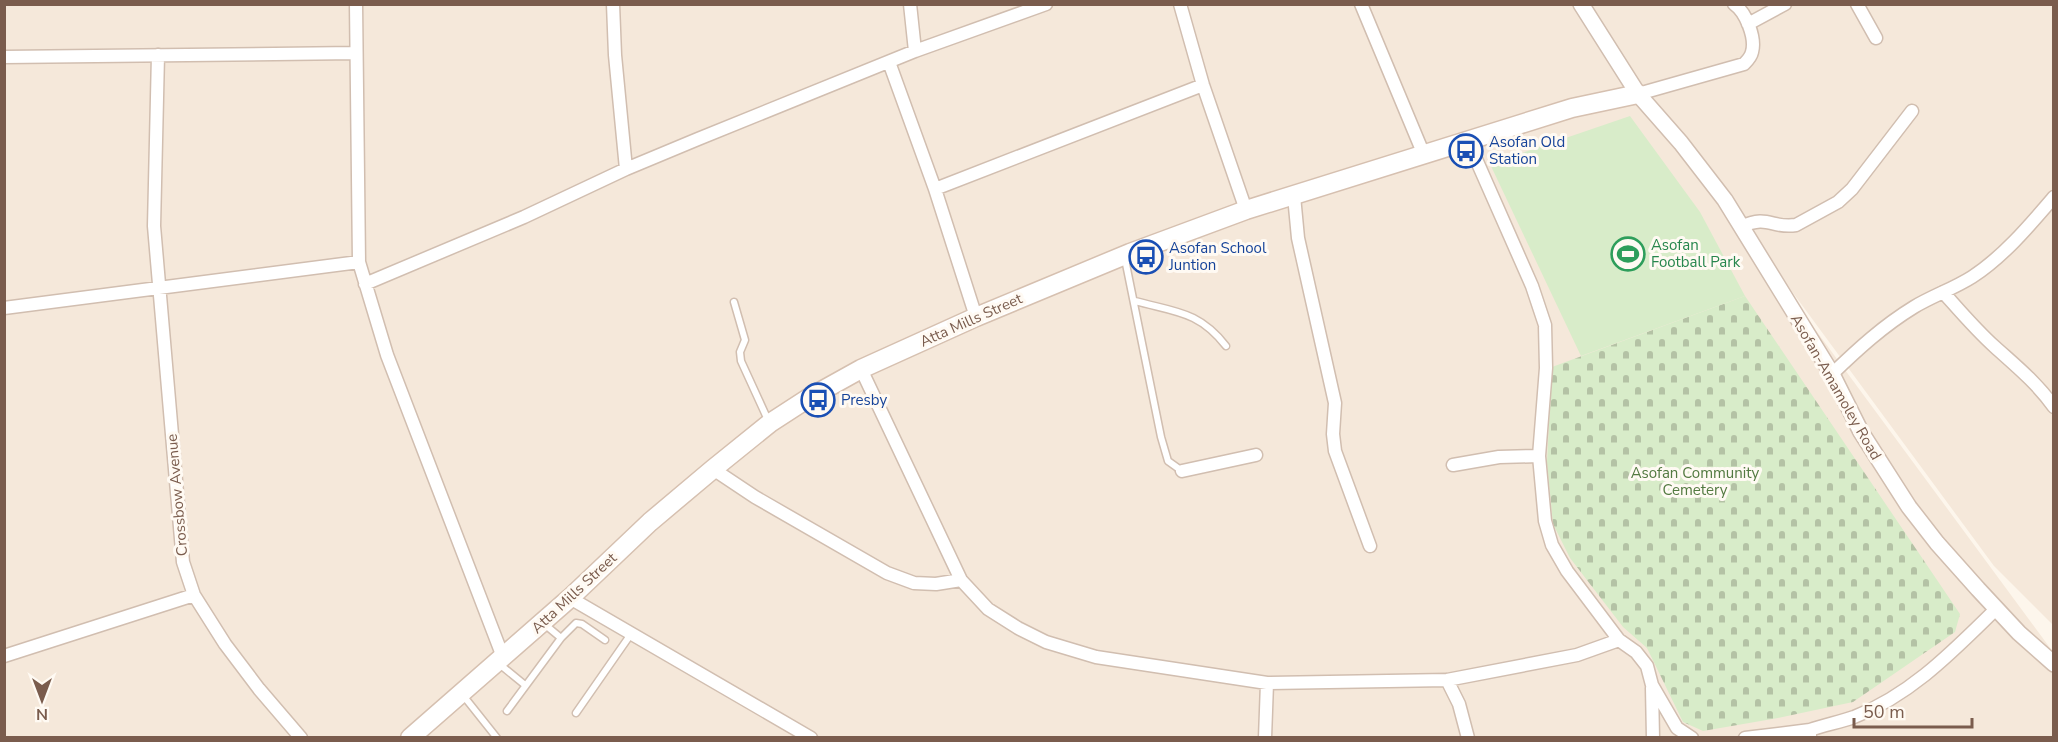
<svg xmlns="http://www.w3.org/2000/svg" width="2058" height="742" viewBox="0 0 2058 742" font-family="'Nunito Sans',sans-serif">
<defs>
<pattern id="cemetery-stones" width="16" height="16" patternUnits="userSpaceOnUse" patternTransform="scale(1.5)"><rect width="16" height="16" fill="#d8ecc9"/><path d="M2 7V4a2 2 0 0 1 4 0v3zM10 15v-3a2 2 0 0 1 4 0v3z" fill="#b4c2a5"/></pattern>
</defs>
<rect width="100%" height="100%" fill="#fdf6ec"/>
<!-- residential -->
<path fill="#f5e8da" d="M 4,5 L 1576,5 L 2053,652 L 2053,737 L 5,737 Z
M 1581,5 L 2053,5 L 2053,625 L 1994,566 Z"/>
<!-- cemetery -->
<path fill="url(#cemetery-stones)" d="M 1745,296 L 1960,614 L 1955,632 L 1853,702 L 1778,718 L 1703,731 L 1683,722 L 1647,648 L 1623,627 L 1570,558 L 1553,524 L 1547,462 L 1552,367 Z"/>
<!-- pitch -->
<path fill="#d8ecc9" d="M 1630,116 L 1700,212 L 1745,296 L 1581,356 L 1490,164 Z"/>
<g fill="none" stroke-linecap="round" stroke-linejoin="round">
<defs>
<path id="service" d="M 1125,259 L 1161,437 L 1168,461 L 1182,471
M 1135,301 C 1175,312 1199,311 1226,346
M 734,302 L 745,340 L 740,352 L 741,361 L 768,420
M 543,623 L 561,638
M 498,663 L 525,685
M 462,694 L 497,738
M 507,711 L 561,638 L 576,623 L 582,624 L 605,640
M 576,713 L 631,634"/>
<path id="minor" d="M 356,4 L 359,262 L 387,355 L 503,657
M 613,4 L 615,55 L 626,169
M 910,4 L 915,51
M 1180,4 L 1203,85 L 1246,210
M 1361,4 L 1424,155
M 1857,4 L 1876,38
M 1748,24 L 1785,4
M 158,55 L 154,226 L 183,562 L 194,595 L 225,644 L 259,689 L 301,738
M 4,57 L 356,53
M 889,62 L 935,189 L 976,317
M 1638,94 L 1744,64 C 1747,61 1751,57 1752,52 C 1756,38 1746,12 1734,4
M 1468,141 L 1532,286 L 1545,325 L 1546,368 L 1539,456 L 1545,521 L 1552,545 L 1567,571 L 1619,640 L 1636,652 L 1647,666 L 1652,685 L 1677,728 L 1692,738
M 935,189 L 1203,85
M 1294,196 L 1298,238 L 1335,403 L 1333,434 L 1335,451 L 1370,546
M 1741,227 C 1768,214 1772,229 1796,225 L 1838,202 L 1852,189 L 1912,111
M 365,284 L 524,217 L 626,169 L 698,139 L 915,51 L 1046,4
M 1943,292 C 1960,311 1976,330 1995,347 C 2016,366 2037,383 2054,407
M 4,308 L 359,262
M 861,369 L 961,580 L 988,609 L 1018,628 L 1046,642 L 1096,657 L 1267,683 L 1447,680 L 1577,655 L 1619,640
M 1832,374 C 1858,349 1883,326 1914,307 C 1932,296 1953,289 1972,277 C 2003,257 2030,225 2054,197
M 1453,465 L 1499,457 L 1539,456
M 713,469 L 755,497 L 887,573 L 914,583 L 936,584 L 961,580
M 1182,471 L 1256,455
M 570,598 L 811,738
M 4,656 L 194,595
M 1447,680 L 1459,704 L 1468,738
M 1652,688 L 1653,738
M 1810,730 C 1824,725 1840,722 1854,717 C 1911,695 1953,651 1996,609
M 1265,738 L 1267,683
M 1745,738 L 1810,730 L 1810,736"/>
<path id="tertiary" d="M 1581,4 L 1638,94 L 1681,143 L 1725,200 L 1832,374 L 1861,432 L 1909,507 L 1937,543 L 1978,589 L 2019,633 L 2054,664"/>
<path id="secondary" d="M 410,738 L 570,598 L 650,522 L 713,469 L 770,423 L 807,399 L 861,369 L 976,317 L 1130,253 L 1246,210 L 1572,108 L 1638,94"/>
</defs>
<!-- service casing -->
<use href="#service" stroke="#d1beb0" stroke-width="9"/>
<!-- minor casing -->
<use href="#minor" stroke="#d1beb0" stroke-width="15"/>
<!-- tertiary casing -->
<use href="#tertiary" stroke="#d1beb0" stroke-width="18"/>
<!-- secondary casing -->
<use href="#secondary" stroke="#d6c0b0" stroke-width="21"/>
<!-- service -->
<use href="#service" stroke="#fff" stroke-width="6"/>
<!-- minor -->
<use href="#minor" stroke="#fff" stroke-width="12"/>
<!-- tertiary -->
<use href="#tertiary" stroke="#fff" stroke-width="15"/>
<!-- secondary -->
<use href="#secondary" stroke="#fff" stroke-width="18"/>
</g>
<!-- icons -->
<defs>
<symbol id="bus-ring" viewBox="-11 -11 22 22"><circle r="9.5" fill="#fffaf3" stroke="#1a4fb4" stroke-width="1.5"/><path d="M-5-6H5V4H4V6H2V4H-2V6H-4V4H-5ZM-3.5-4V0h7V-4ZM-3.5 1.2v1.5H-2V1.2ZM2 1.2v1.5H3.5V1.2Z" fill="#1a4fb4"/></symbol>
<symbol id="stadium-ring" viewBox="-11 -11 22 22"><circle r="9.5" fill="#fffaf3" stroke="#2e9e5b" stroke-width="1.5"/><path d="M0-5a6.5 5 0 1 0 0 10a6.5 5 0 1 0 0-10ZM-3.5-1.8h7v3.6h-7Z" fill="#2e9e5b"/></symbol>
</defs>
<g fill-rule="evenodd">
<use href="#bus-ring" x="1447" y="132" width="38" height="38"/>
<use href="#stadium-ring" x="1609" y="235" width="38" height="38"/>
<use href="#bus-ring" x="1127" y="238" width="38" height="38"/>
<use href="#bus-ring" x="799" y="381" width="38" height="38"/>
</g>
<g text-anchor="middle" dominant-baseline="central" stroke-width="6" stroke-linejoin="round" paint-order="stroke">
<!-- transit labels -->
<g font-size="15" fill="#164399" stroke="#fffaf3" text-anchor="start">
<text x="1489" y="142">Asofan Old<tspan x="1489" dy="17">Station</tspan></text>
<text x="1169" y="248">Asofan School<tspan x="1169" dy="17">Juntion</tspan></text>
<text x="841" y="400">Presby</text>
</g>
<!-- leisure labels -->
<g font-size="15" fill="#27864d" stroke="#fffaf3" text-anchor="start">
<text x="1651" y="245">Asofan<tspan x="1651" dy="17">Football Park</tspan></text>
</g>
<!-- street labels -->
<g font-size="15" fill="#7a5c4d" stroke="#fffaf3">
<text transform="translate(971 320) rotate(-24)">Atta Mills Street</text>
<text transform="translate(1836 387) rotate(60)">Asofan-Amamoley Road</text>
<text transform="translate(177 495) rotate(-95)">Crossbow Avenue</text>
<text transform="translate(574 593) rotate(-43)">Atta Mills Street</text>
</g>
<!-- park labels -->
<g font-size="15" fill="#537a41" stroke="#fffaf3">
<text x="1695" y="473">Asofan Community<tspan x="1695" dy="17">Cemetery</tspan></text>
</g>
</g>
<!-- border -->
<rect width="2058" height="742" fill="none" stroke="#7a5c4d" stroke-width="12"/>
<!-- north arrow -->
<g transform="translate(42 700) rotate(180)" stroke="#fffaf3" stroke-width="4.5" paint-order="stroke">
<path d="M0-4.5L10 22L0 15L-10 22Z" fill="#7a5c4d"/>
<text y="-9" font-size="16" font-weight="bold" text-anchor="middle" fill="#7a5c4d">N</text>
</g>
<!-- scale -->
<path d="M1854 718v9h118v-9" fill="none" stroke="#7a5c4d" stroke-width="3"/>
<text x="1863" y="718" font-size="18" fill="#7a5c4d" stroke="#fffaf3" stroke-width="4.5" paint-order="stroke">50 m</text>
</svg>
